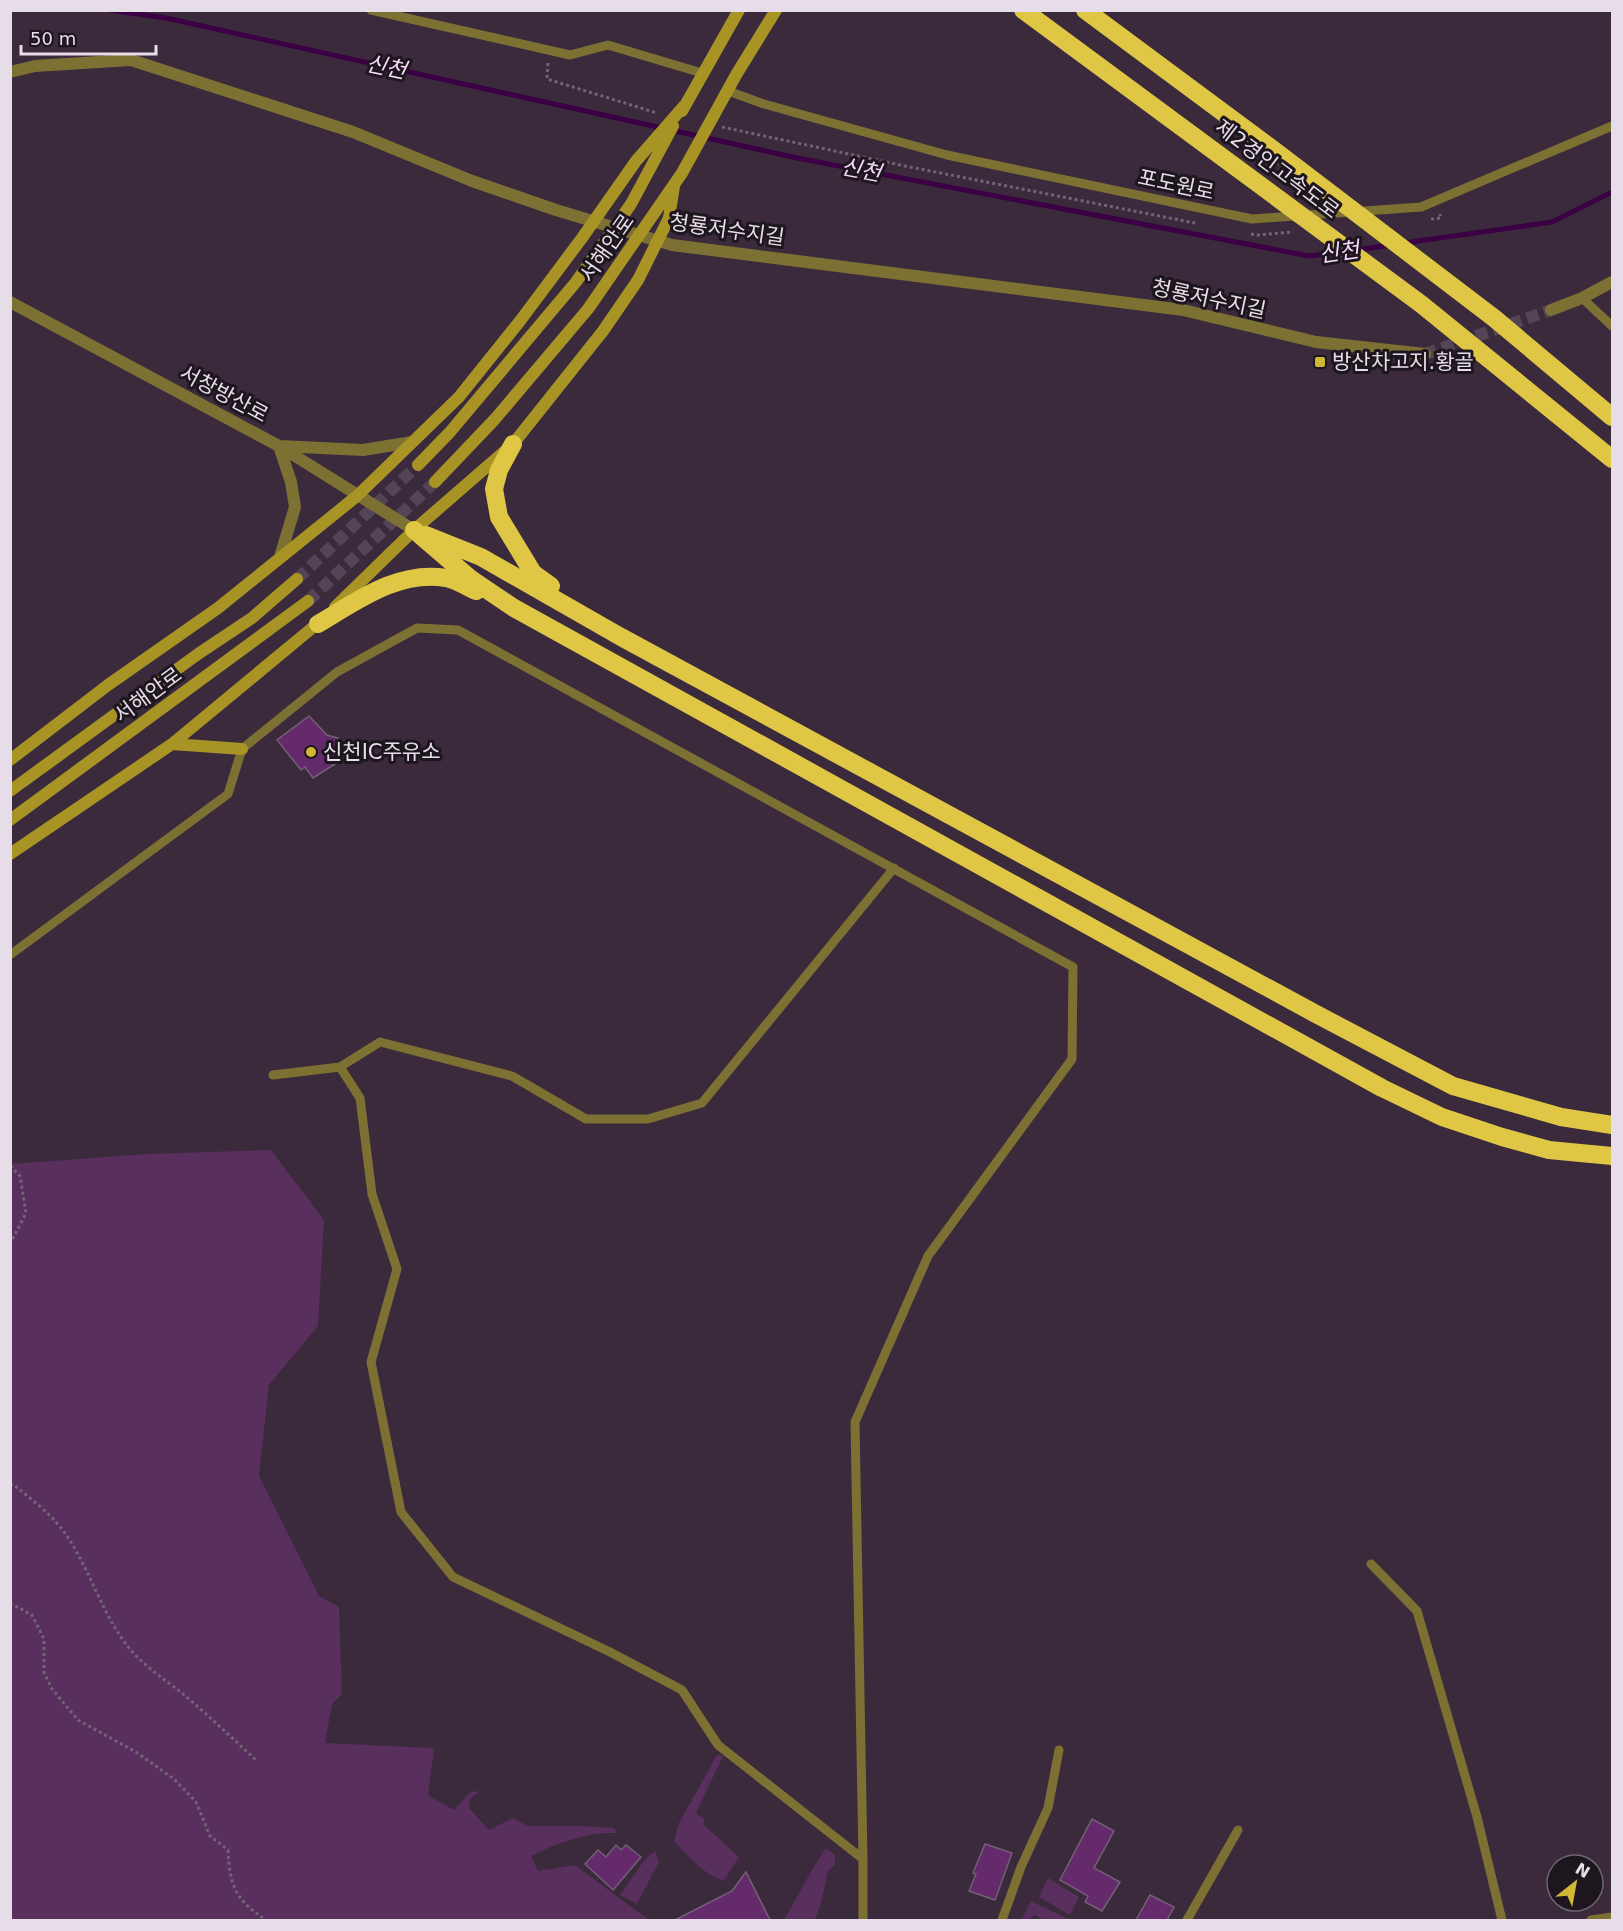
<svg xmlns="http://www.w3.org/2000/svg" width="1623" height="1931" viewBox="0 0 1623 1931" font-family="'DejaVu Sans','Noto Sans KR',sans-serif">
<rect width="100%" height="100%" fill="#3a2a3c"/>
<!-- green -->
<path fill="#582f5d" d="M 271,1150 L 324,1220 L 318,1326 L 269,1385 L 259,1476 L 319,1596 L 339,1607 L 342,1694 L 332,1704 L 325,1743 L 434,1748 L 428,1795 L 454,1810 L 471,1791 L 479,1792 L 470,1799 L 469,1808 L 489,1830 L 513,1818 L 528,1826 L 581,1826 L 614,1828 L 617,1833 C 588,1832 556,1843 531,1856 L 538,1871 L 575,1865 L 649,1920 L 11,1920 L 11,1164 L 145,1154 Z
M 717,1755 L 723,1756 L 696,1813 L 704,1819 L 704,1825 L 739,1857 L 724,1880 C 707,1878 686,1854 674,1841 L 679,1823 Z
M 826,1848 L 835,1855 L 835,1865 L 828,1871 L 821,1903 L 815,1920 L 784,1920 L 813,1868 Z
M 655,1851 L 659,1862 L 637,1904 L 620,1895 L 645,1859 Z
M 1048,1878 L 1079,1897 L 1070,1915 L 1039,1897 Z
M 1031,1901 L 1068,1919 L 1067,1920 L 1045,1920 L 1034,1915 L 1030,1920 L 1021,1920 Z"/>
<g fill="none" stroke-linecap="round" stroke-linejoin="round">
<!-- stream -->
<path stroke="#3b0043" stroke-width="5" d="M 109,10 L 166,18 L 797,158 L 1309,256 L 1341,252
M 1404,243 L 1552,222 L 1612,192
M 1356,250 L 1391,245"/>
</g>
<!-- building -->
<path fill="#642a6c" stroke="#726174" stroke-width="1.5" d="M 309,716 L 327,735 L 338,738 L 335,764 L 313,778 L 305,767 L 301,770 L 277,740 Z
M 1092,1819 L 1114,1831 L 1094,1868 L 1120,1882 L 1102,1911 L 1085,1902 L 1088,1896 L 1060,1880 Z
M 985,1844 L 1012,1853 L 995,1900 L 969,1891 L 976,1874 L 973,1873 Z
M 616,1845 L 621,1850 L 626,1845 L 641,1857 L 613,1890 L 585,1864 L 598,1850 L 606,1857 Z
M 746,1872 L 770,1920 L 675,1920 L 732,1891 Z
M 1150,1895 L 1174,1907 L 1167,1920 L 1136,1920 Z"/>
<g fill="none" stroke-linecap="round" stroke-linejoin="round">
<!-- tertiary-tunnel -->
<path stroke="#544556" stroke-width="12" stroke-dasharray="12 6" stroke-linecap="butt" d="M 1425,354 L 1551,310"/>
<!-- secondary-tunnel -->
<path stroke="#544556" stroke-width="12" stroke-dasharray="12 6" stroke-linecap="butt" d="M 297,579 L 418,465
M 308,601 L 435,482"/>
<!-- path -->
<path stroke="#726474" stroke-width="3" stroke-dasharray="3 3" stroke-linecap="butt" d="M 548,63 L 547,79 L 657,113
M 722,127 L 905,166 L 1195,223
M 1431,219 L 1441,218 L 1440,214
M 1251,234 L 1257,235 L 1293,232
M 10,1166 L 20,1176 L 26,1213 L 10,1244
M 10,1484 L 14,1485 C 32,1500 54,1516 67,1536 C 91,1572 102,1614 129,1648 C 142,1664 165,1680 182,1693 C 208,1715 232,1738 257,1761
M 10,1603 L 32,1615 L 44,1639 L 44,1672 L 52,1689 L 78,1720 L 136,1752 L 174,1779 L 196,1802 L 210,1836 L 228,1850 C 230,1887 235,1899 266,1920"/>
<!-- service -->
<path stroke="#7d7033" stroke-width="9" d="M 371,10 L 570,55 L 608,45 L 702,73
M 728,91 L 764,104 L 947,155 L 1252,219 L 1421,207 L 1612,126
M 1582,298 L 1612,326
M 10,955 L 228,794 L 242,749 L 337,672 L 417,628 L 458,630 L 1073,967 L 1072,1059 L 928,1256 L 855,1422 L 863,1859
M 340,1067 L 360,1098 L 372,1194 L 397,1269 L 371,1362 L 401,1512 L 453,1577 L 610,1652 L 682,1690 L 718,1745 L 863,1859 L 863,1920
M 273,1075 L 340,1067 L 380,1042 L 512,1076 L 586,1119 L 648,1119 L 702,1103 L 894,868
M 1371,1564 L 1417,1611 L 1477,1817 L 1502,1920
M 1002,1920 L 1021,1867 L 1048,1808 L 1059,1750
M 1187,1920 L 1238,1830
M 1591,1920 L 1612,1917"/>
<!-- tertiary -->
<path stroke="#7d7033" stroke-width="12" d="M 10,72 L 35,66 L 131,60 L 353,132 L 472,181 L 556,210 L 672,245 L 1183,310 L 1316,342 L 1425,354
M 10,302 L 279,446 L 414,530
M 1551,310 L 1582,298 L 1612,282
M 280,557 L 295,507 L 291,482 L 279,446 L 363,450 L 412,442"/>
<!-- secondary -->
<path stroke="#a89325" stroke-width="12" d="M 682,111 L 739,10
M 418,465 L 450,432 L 576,282 L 631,204 L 673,126
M 435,482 L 495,419 L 588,309 L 682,173 L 736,75 L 776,10
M 335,607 L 414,530 L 513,444 L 603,331 L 638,280 L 669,218 L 674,186
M 172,744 L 242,749
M 10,760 L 108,685 L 218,608 L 357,496 L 459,397 L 520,321 L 582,238 L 636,161 L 684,106
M 10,791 L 198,654 L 252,618 L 297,579
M 10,820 L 308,601
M 10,854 L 172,744 L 323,619"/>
<!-- motorway -->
<path stroke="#e0c645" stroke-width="18" d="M 1023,10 L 1421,304 L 1612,459
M 1085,10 L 1275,151 L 1494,318 L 1612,417
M 513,444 L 499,470 L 494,489 L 499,517 L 533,573 L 551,586
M 414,530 L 471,579 L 514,608 L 1382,1088 L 1442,1117 L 1502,1137 L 1549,1150 L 1612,1156
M 426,535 L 481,557 L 621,637 L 1316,1014 L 1453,1086 L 1561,1117 L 1612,1125
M 318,624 C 357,601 398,570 446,578 C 456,580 467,587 476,591"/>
</g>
<!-- markers -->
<g fill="#d1b736" stroke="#1d161e" stroke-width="2">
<rect x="1314" y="356" width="12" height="12" rx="3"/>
<circle cx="311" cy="752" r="6"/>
</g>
<g text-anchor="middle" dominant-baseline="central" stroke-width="6" stroke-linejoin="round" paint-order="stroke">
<!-- street labels -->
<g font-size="21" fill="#e7dde8" stroke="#1d161e">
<text transform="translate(1277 169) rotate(37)">제2경인고속도로</text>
<text transform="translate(1176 185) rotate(12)">포도원로</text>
<text transform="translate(727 230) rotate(8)">청룡저수지길</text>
<text transform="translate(607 248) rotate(-55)">서해안로</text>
<text transform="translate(1209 299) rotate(12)">청룡저수지길</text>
<text transform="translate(224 394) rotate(28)">서창방산로</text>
<text transform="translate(148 695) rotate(-36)">서해안로</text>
</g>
<!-- poi labels -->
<g font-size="21" fill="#e7dde8" stroke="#1d161e" text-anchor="start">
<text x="1332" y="362">방산차고지.황골</text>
<text x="323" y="752">신천IC주유소</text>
</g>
<!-- water labels -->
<g font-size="22" font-style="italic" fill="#f8d7fc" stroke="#1d161e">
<text transform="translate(386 67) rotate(12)">신천</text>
<text transform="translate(861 170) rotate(11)">신천</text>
<text transform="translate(1339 252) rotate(-8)">신천</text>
</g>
</g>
<!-- border -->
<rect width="1623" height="1931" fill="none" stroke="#e7dde8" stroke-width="24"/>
<!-- north arrow -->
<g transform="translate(1575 1883) rotate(31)"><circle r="28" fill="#1d161e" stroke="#6e666f" stroke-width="1.5"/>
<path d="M0-4.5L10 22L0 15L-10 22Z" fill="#d1b736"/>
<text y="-9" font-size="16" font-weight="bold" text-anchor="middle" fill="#e7dde8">N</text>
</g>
<!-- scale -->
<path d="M21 45v9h135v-9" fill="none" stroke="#e7dde8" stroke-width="3"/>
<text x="30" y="45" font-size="18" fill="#e7dde8" stroke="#1d161e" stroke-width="4.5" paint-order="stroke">50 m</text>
</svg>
